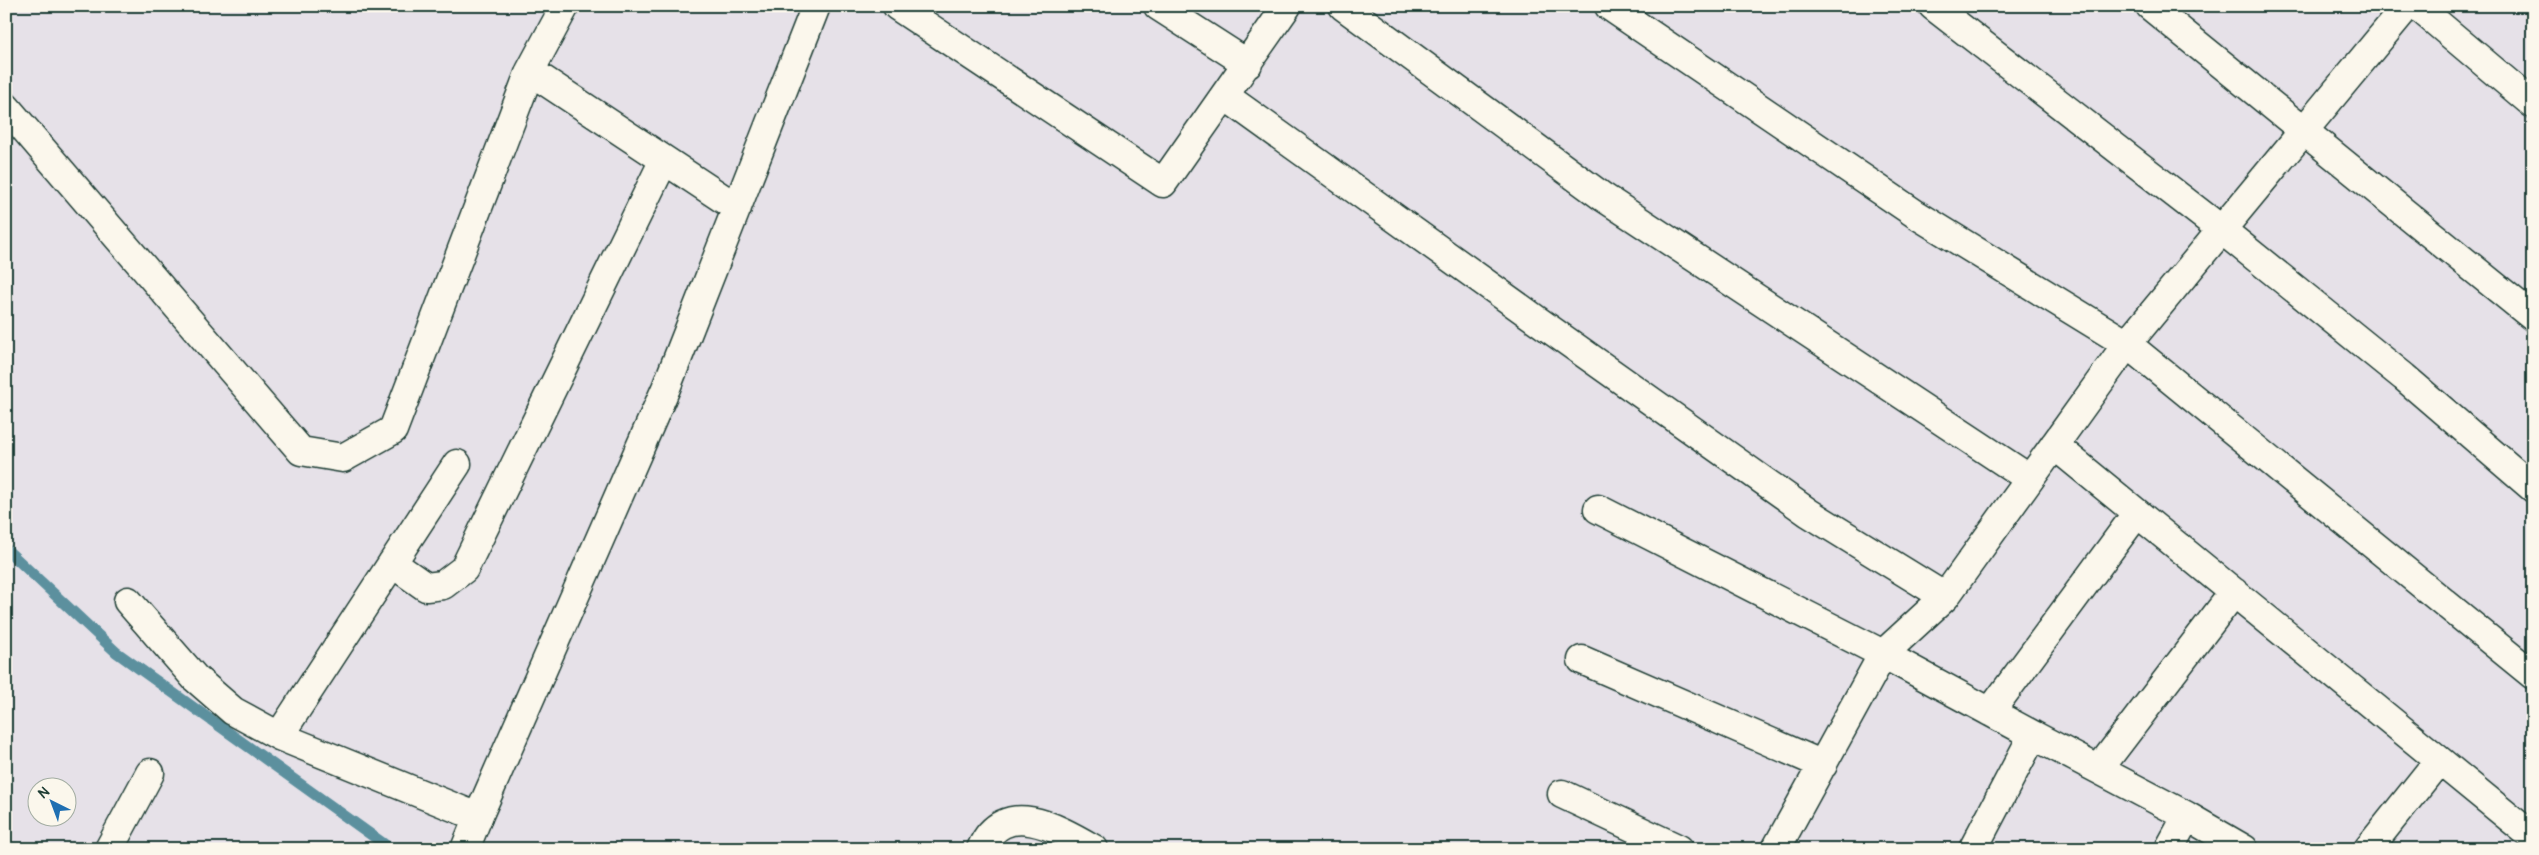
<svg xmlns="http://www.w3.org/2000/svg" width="2539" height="855" viewBox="0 0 2539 855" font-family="Pangolin,sans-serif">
<rect width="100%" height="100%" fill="#e6e1e8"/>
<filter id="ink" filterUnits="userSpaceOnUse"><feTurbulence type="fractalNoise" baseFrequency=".02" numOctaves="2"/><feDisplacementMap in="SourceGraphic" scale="10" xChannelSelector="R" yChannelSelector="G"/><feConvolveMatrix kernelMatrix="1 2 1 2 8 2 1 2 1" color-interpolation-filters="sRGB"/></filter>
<g filter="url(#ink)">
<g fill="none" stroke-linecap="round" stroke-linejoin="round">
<!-- stream -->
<path stroke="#5b909e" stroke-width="11" d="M 6,549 L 116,652 L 391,849"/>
<defs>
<path id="street" d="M 897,6 L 1163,183 L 1287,6
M 1158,6 L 1248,64
M 1343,6 L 1603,197 L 2030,479
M 1609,6 L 1917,215 L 2127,344 L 2533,675
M 1933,6 L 2222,230 L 2404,377 L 2533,488
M 2150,6 L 2533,317
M 2417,6 L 2533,104
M 530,71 L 737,208
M 1225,96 L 1537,320 L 1809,513 L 1945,597
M 6,107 L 301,451 L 343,458 L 393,430 L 530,71 L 565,6
M 2054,445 L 2533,837
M 1598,509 L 1883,654 L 1776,849
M 392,563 L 426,587 L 443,585 L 464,569 L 664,160
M 128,601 L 195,678 L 233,711 L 279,736 L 478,817 L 666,388 L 816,6
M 1582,660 L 1823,765
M 1990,712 L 2137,513
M 2033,735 L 2187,816 L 2244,849
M 279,736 L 457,464
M 2099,769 L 2234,592
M 1562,794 L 1679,849
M 109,849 L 150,773
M 981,849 C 1004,796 1059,829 1094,849
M 1973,849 L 2033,735 L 1883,654 L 1945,597 L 2127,344 L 2407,6
M 2169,849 L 2187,816
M 2368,849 L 2439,760"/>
<path id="secondary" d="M 465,849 L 478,817"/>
</defs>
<!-- street casing -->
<use href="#street" stroke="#1f3d34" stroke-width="31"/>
<!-- secondary casing -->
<use href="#secondary" stroke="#1f3d34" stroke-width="31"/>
<!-- street -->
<use href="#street" stroke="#fbf7ec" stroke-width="28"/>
<!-- secondary -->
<use href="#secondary" stroke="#fbf7ec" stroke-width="28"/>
</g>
</g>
<!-- margin -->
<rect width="2539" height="855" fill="none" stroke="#fbf7ec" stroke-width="25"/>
<rect x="12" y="12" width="2514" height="830" fill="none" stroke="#1f3d34" stroke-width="2" filter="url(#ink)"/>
<!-- north arrow -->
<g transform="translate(52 802) rotate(318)"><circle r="24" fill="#fbf7ec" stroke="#a3ada2"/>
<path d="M0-4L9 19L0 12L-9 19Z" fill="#1f6fb2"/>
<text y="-8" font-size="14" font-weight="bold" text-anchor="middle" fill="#1f3d34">N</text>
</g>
</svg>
